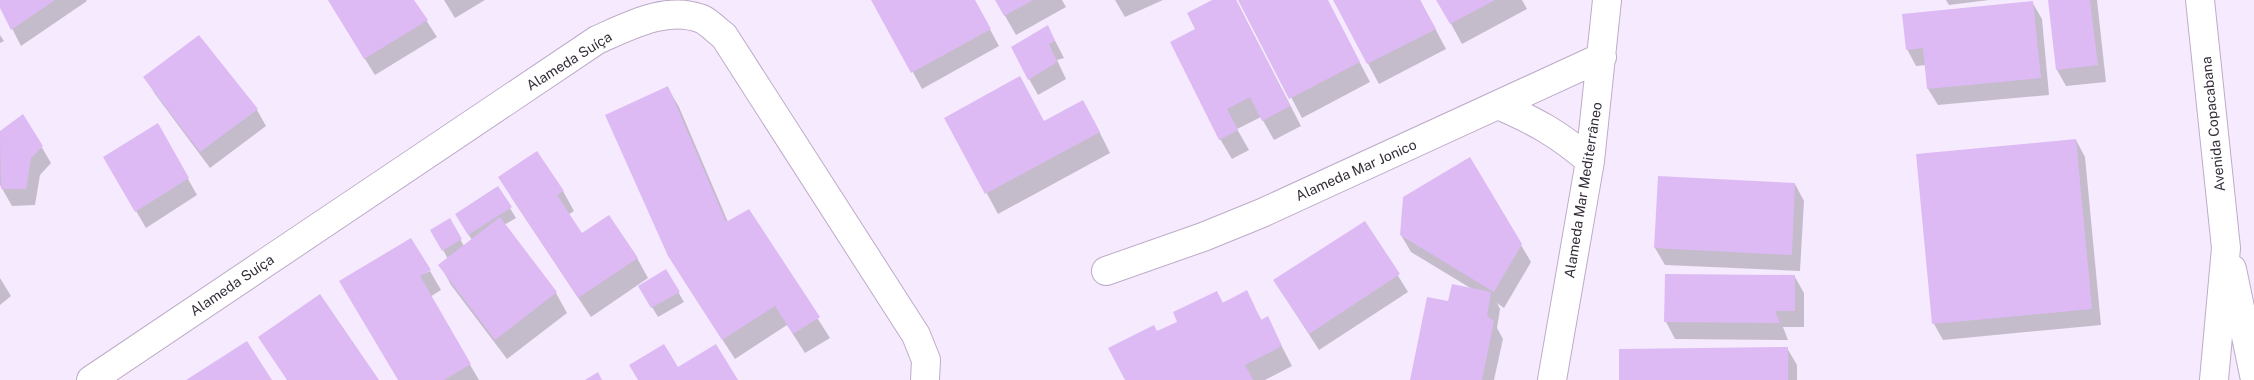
<svg xmlns="http://www.w3.org/2000/svg" width="2254" height="380" viewBox="0 0 2254 380" font-family="'Public Sans',sans-serif">
<rect width="100%" height="100%" fill="#f6ebfe"/>
<!-- shadow -->
<path fill="#0003" d="M 0,0 L 86,0 L 87,1 L 21,46 L 0,5 Z
M 328,0 L 413,0 L 437,37 L 375,75 Z
M 444,0 L 485,0 L 455,18 Z
M 874,0 L 974,0 L 999,46 L 922,89 Z
M 996,0 L 1062,0 L 1066,7 L 1016,35 Z
M 1115,0 L 1163,0 L 1125,17 Z
M 1214,0 L 1236,0 L 1301,126 L 1274,140 L 1261,117 L 1237,129 L 1249,150 L 1232,159 L 1220,139 L 1197,30 Z
M 1240,0 L 1327,0 L 1370,82 L 1302,118 Z
M 1334,0 L 1420,0 L 1446,49 L 1379,84 Z
M 1438,0 L 1522,0 L 1527,9 L 1462,44 Z
M 1946,0 L 1989,0 L 1949,5 Z
M 2049,0 L 2097,0 L 2106,82 L 2066,86 L 2057,70 Z
M 2032,2 L 2042,19 L 2049,95 L 1938,105 L 1928,89 L 1926,65 L 1916,66 L 1907,49 Z
M 1048,27 L 1064,58 L 1057,60 L 1066,79 L 1038,95 L 1029,79 Z
M 0,35 L 4,41 L 0,43 Z
M 145,77 L 257,110 L 266,126 L 210,168 L 155,94 Z
M 1020,77 L 1044,122 L 1094,121 L 1110,153 L 998,214 L 946,118 Z
M 668,88 L 679,107 L 728,222 L 749,211 L 830,338 L 805,353 L 787,325 L 735,359 L 681,276 Z
M 23,115 L 51,163 L 40,175 L 35,205 L 12,206 L 0,185 L 0,132 Z
M 157,124 L 197,195 L 146,228 L 105,158 Z
M 2076,140 L 2085,157 L 2101,325 L 1943,340 L 1934,324 Z
M 1659,178 L 1795,184 L 1804,201 L 1800,271 L 1665,265 L 1655,248 Z
M 498,188 L 516,218 L 504,225 L 556,293 L 567,313 L 507,359 L 451,285 L 440,265 L 448,259 L 432,230 L 449,220 L 464,246 L 472,240 L 462,224 Z
M 563,191 L 574,211 L 568,215 L 582,235 L 637,258 L 648,278 L 591,317 L 511,197 Z
M 1365,222 L 1408,292 L 1319,350 L 1285,297 Z
M 1401,235 L 1521,245 L 1531,262 L 1504,308 L 1497,303 L 1500,309 L 1497,328 L 1503,339 L 1494,380 L 1411,380 L 1449,303 L 1472,289 L 1411,252 Z
M 430,271 L 441,290 L 430,297 L 479,380 L 399,380 L 352,302 Z
M 666,271 L 684,302 L 658,317 L 640,287 Z
M 1795,277 L 1804,293 L 1804,327 L 1783,327 L 1788,340 L 1675,339 L 1666,322 Z
M 0,278 L 11,296 L 0,305 Z
M 1246,292 L 1262,321 L 1267,318 L 1292,366 L 1265,380 L 1126,380 L 1157,333 Z
M 1787,348 L 1797,365 L 1797,380 L 1621,380 Z"/>
<!-- building -->
<path fill="#debaf5" d="M 0,0 L 55,0 L 11,30 L 0,8 Z
M 328,0 L 414,0 L 428,20 L 364,59 Z
M 871,0 L 975,0 L 991,29 L 911,73 Z
M 995,0 L 1033,0 L 1004,16 Z
M 1212,0 L 1236,0 L 1290,106 L 1262,121 L 1250,97 L 1227,109 L 1238,130 L 1219,140 L 1170,42 L 1195,29 L 1187,13 Z
M 1238,0 L 1328,0 L 1360,62 L 1289,99 Z
M 1333,0 L 1420,0 L 1436,29 L 1367,64 Z
M 1436,0 L 1495,0 L 1450,24 Z
M 2048,0 L 2090,0 L 2098,65 L 2056,70 Z
M 2033,1 L 2041,78 L 1927,89 L 1923,48 L 1906,50 L 1902,14 Z
M 1048,25 L 1055,41 L 1049,44 L 1057,62 L 1028,80 L 1011,47 Z
M 199,35 L 258,109 L 200,152 L 143,77 Z
M 1020,76 L 1044,121 L 1083,100 L 1100,132 L 985,194 L 944,118 Z
M 668,86 L 726,222 L 749,209 L 820,317 L 793,334 L 775,306 L 722,340 L 668,256 L 605,115 Z
M 23,114 L 43,146 L 31,158 L 26,189 L 1,189 L 0,131 Z
M 158,123 L 189,178 L 135,212 L 103,157 Z
M 2076,139 L 2092,309 L 1932,324 L 1916,154 Z
M 537,151 L 564,191 L 557,195 L 582,233 L 609,215 L 638,258 L 578,298 L 498,177 Z
M 1470,157 L 1522,244 L 1494,292 L 1400,235 L 1403,197 Z
M 1658,176 L 1795,183 L 1792,255 L 1654,248 Z
M 498,186 L 512,207 L 468,235 L 455,214 Z
M 500,217 L 557,292 L 495,340 L 438,265 Z
M 450,218 L 462,239 L 442,251 L 430,230 Z
M 1365,221 L 1400,274 L 1309,334 L 1273,280 Z
M 411,238 L 431,270 L 420,276 L 471,364 L 444,380 L 398,380 L 339,281 Z
M 666,269 L 680,292 L 651,308 L 638,286 Z
M 1665,274 L 1795,275 L 1795,311 L 1775,311 L 1780,323 L 1664,322 Z
M 1452,284 L 1491,292 L 1487,316 L 1494,321 L 1482,380 L 1410,380 L 1427,297 L 1448,301 Z
M 1247,290 L 1261,320 L 1268,316 L 1282,346 L 1245,365 L 1253,380 L 1125,380 L 1108,348 L 1154,325 L 1157,331 L 1177,322 L 1173,312 L 1217,291 L 1223,303 Z
M 320,294 L 379,380 L 287,380 L 258,337 Z
M 247,341 L 272,380 L 186,380 Z
M 664,344 L 678,367 L 716,344 L 738,380 L 638,380 L 629,365 Z
M 1788,347 L 1788,380 L 1619,380 L 1619,349 Z
M 598,372 L 602,380 L 585,380 Z"/>
<g fill="none" stroke-linecap="round" stroke-linejoin="round">
<defs>
<path id="minor" d="M 2200,0 L 2226,248 L 2214,380
M 1498,105 C 1535,121 1559,134 1590,161
M 2232,269 L 2254,375
M 1106,271 L 1203,237 L 1262,213 L 1602,57
M 91,380 L 597,40 C 629,26 667,5 702,19 C 710,23 717,31 724,36 L 916,335 L 926,360 L 925,380
M 1552,380 L 1590,161 L 1607,0"/>
</defs>
<!-- minor casing -->
<use href="#minor" stroke="#bdabc9" stroke-width="30"/>
<!-- minor -->
<use href="#minor" stroke="#fff" stroke-width="28"/>
</g>
<g text-anchor="middle" dominant-baseline="central" stroke-width="4.5" stroke-linejoin="round" paint-order="stroke">
<!-- street labels -->
<g font-size="14" fill="#342d39" stroke="#fff">
<text transform="translate(569 61) rotate(-32)">Alameda Suíça</text>
<text transform="translate(2213 124) rotate(-96)">Avenida Copacabana</text>
<text transform="translate(1356 170) rotate(-24)">Alameda Mar Jonico</text>
<text transform="translate(1583 190) rotate(-81)">Alameda Mar Mediterrâneo</text>
<text transform="translate(232 285) rotate(-34)">Alameda Suíça</text>
</g>
</g>
</svg>
